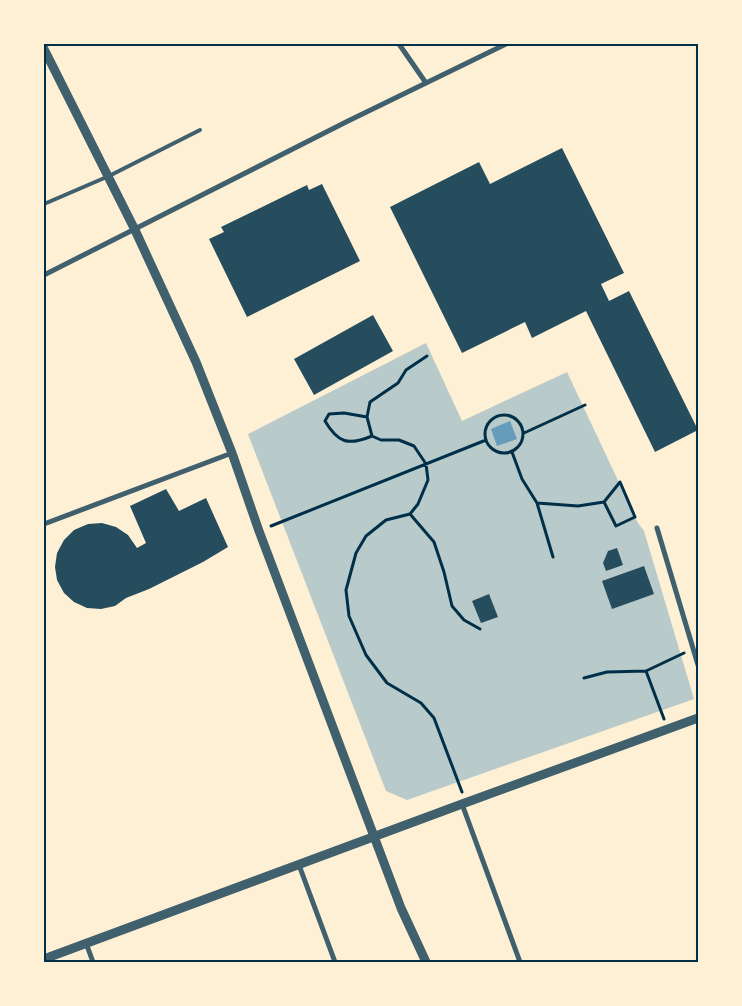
<svg xmlns="http://www.w3.org/2000/svg" width="742" height="1006" viewBox="0 0 742 1006" font-family="Merriweather,serif">
<rect width="100%" height="100%" fill="#fdf0d5"/>
<!-- green -->
<path fill="#b9caca" d="M 426,343 L 462,421 L 567,372 L 638,523 L 644,531 L 694,699 L 407,800 L 386,791 L 248,434 Z"/>
<!-- water -->
<path fill="#669bbc" d="M 510,421 L 517,439 L 497,446 L 491,429 Z"/>
<!-- building -->
<path fill="#264d5e" d="M 562,148 L 624,273 L 601,284 L 609,301 L 629,291 L 698,430 L 655,452 L 586,311 L 532,338 L 525,322 L 462,353 L 390,207 L 479,162 L 490,184 Z
M 322,184 L 360,261 L 247,317 L 209,239 L 224,232 L 221,227 L 307,185 L 309,190 Z
M 373,315 L 393,351 L 314,395 L 294,359 Z
M 166,489 L 179,511 L 206,498 L 228,547 L 203,562 L 149,589 L 126,598 L 115,606 L 101,609 L 87,608 L 74,602 L 64,593 L 57,580 L 55,567 L 57,553 L 64,540 L 74,530 L 88,524 L 102,523 L 116,527 L 128,535 L 137,548 L 146,543 L 130,506 Z
M 617,548 L 623,565 L 606,571 L 603,563 L 608,551 Z
M 644,566 L 654,594 L 612,609 L 602,581 Z
M 489,594 L 498,617 L 481,623 L 472,601 Z"/>
<g fill="none" stroke-linecap="round" stroke-linejoin="round">
<!-- path -->
<path stroke="#003049" stroke-width="3" d="M 427,356 L 406,370 L 398,383 L 370,402 L 367,417 L 372,436 L 381,440 L 399,440 L 414,446 L 426,464 L 428,480 L 418,504 L 410,514 L 386,520 L 366,536 L 356,553 L 346,590 L 349,616 L 366,655 L 387,683 L 421,703 L 434,718 L 462,792
M485 434a19 19 0 1 1 38 0a19 19 0 1 1-38 0Z
M 367,417 L 344,413 L 329,414 L 325,421 C 338,443 348,446 372,436
M 524,433 L 585,405
M 512,452 L 522,479 L 537,503 L 553,557
M 537,503 L 578,506 L 604,502 L 620,482 L 635,517 L 616,526 L 604,502
M 410,514 L 434,542 L 444,572 L 452,606 L 464,620 L 480,629
M 271,526 L 486,440
M 584,678 L 607,672 L 646,671
M 664,719 L 646,671 L 684,653"/>
<!-- service -->
<path stroke="#3f606c" stroke-width="4" d="M 44,204 L 109,176 L 200,130"/>
<!-- minor -->
<path stroke="#3f606c" stroke-width="5" d="M 399,44 L 426,83
M 44,275 L 346,122 L 506,44
M 44,524 L 232,453
M 657,528 L 698,665
M 462,804 L 520,962
M 299,865 L 335,962
M 86,943 L 93,962"/>
<!-- tertiary -->
<path stroke="#3f606c" stroke-width="9" d="M 44,49 L 135,230 L 196,362 L 232,453 L 259,531 L 401,908 L 426,962
M 44,959 L 462,804 L 698,718"/>
</g>
<!-- border -->
<rect width="742" height="1006" fill="none" stroke="#fdf0d5" stroke-width="90"/>
<rect x="45" y="45" width="652" height="916" fill="none" stroke="#003049" stroke-width="2"/>
</svg>
